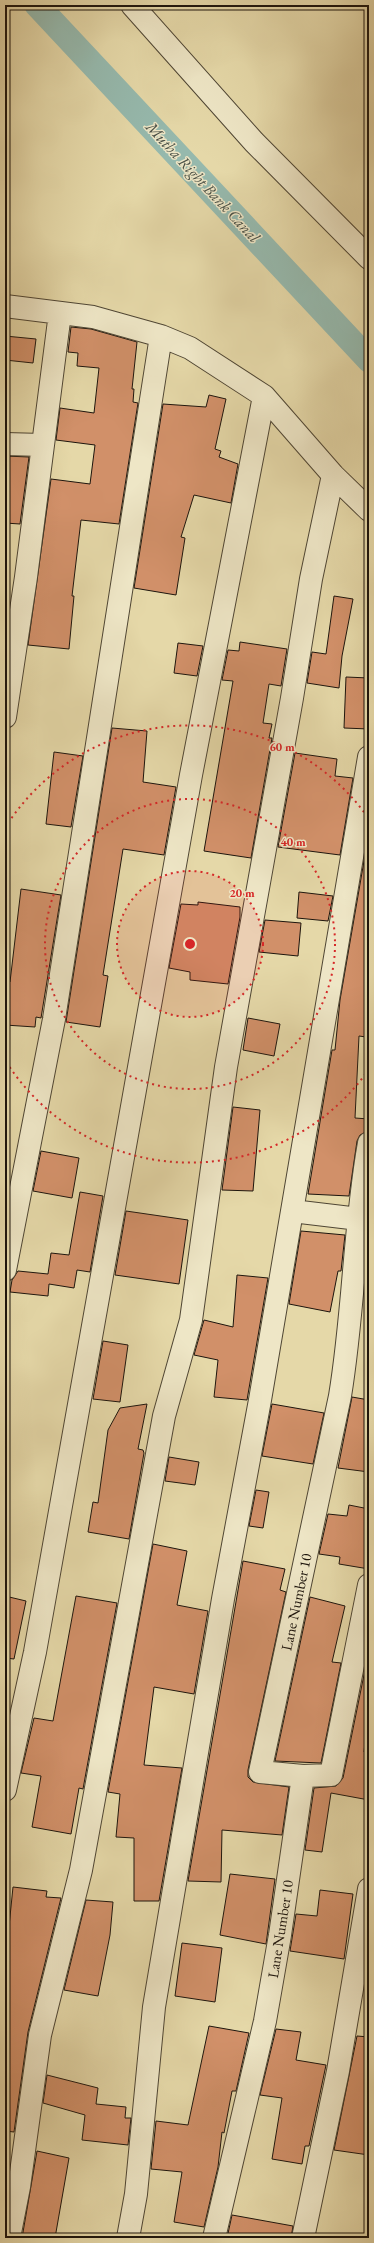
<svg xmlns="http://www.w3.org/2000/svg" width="374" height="2243" viewBox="0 0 374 2243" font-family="'EB Garamond',serif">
<rect width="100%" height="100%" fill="#e5d8a8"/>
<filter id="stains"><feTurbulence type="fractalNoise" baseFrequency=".005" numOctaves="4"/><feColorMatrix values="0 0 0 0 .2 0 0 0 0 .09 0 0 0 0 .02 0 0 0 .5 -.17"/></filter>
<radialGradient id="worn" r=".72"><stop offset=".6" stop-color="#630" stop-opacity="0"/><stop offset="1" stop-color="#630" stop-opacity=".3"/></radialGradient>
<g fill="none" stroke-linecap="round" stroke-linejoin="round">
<!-- canal -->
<path stroke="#96b9ad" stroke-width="25" d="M 37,5 L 369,360"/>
</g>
<!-- building -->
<path fill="#d19069" stroke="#1d150d" d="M 71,327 L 91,329 L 137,342 L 132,389 L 134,389 L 133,402 L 138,403 L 119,524 L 81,520 L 72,596 L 74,596 L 69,649 L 28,645 L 51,479 L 90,484 L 95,445 L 56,440 L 60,408 L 94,413 L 99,368 L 77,366 L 78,353 L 68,352 Z
M 5,336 L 36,339 L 33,363 L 5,360 Z
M 209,395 L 226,399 L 215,449 L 221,451 L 219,457 L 238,464 L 231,503 L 194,495 L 181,537 L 185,538 L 176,595 L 134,588 L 163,404 L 206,407 Z
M 5,456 L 29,457 L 20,524 L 5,523 Z
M 334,596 L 353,599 L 342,656 L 339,688 L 307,683 L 312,652 L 326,654 Z
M 240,642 L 287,649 L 281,686 L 269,684 L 263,723 L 272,724 L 269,738 L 272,738 L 251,858 L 204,851 L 233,681 L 222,680 L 228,650 L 239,651 Z
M 178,643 L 203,646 L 197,676 L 174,673 Z
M 346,677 L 369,678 L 369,729 L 344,728 Z
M 112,728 L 147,731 L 143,782 L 176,787 L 164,855 L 123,849 L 103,975 L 108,976 L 100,1027 L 66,1022 Z
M 54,752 L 83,756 L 71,827 L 46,824 Z
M 295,753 L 337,759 L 335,776 L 353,778 L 340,855 L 278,847 Z
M 369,832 L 369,1019 L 366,1037 L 359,1036 L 355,1118 L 369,1119 L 369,1131 L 360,1135 L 357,1141 L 349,1196 L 308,1194 L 332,1050 L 335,1050 L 340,1000 Z
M 21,889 L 61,895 L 41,1018 L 36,1017 L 35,1027 L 5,1025 L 5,982 L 10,982 Z
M 299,892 L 333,896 L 328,921 L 297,918 Z
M 198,902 L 240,907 L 240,917 L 228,984 L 190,980 L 190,972 L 169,968 L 181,904 L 198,905 Z
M 265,920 L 301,923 L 298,956 L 259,952 Z
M 248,1018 L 280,1024 L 274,1056 L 243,1050 Z
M 233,1107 L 260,1110 L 253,1191 L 222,1190 Z
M 41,1151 L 79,1158 L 72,1198 L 33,1191 Z
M 80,1192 L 103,1196 L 90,1272 L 77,1270 L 74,1288 L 49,1284 L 48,1296 L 10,1292 L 12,1280 L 18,1271 L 48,1274 L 51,1253 L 69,1255 Z
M 126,1211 L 188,1220 L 179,1284 L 115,1275 Z
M 301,1231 L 345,1235 L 341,1271 L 338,1271 L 330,1312 L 289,1304 Z
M 237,1275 L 268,1278 L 247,1400 L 214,1397 L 218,1360 L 194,1355 L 204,1320 L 233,1327 Z
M 103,1341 L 128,1345 L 120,1402 L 93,1399 Z
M 352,1397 L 369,1400 L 369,1472 L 338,1468 Z
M 147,1404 L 138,1449 L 143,1450 L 144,1453 L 129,1539 L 88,1532 L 93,1502 L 98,1503 L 108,1430 L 120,1408 Z
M 272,1404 L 324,1413 L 313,1464 L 262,1456 Z
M 169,1457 L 199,1462 L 195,1485 L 165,1481 Z
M 256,1490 L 269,1492 L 263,1528 L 249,1526 Z
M 349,1505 L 369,1509 L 369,1569 L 339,1564 L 340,1557 L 319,1554 L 328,1514 L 347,1516 Z
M 153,1544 L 187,1551 L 177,1605 L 208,1611 L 194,1694 L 154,1687 L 144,1765 L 182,1768 L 159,1901 L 134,1901 L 134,1838 L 116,1837 L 120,1794 L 108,1792 Z
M 243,1561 L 285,1569 L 280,1590 L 286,1592 L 248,1770 L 248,1777 L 253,1782 L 289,1787 L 282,1835 L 222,1830 L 221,1882 L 188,1881 Z
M 5,1596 L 26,1601 L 14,1659 L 5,1658 Z
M 76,1596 L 117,1603 L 83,1789 L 79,1788 L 71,1834 L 32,1827 L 41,1776 L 21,1773 L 34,1718 L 53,1721 Z
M 310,1597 L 345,1606 L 332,1662 L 341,1663 L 321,1763 L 275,1761 Z
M 366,1665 L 369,1666 L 369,1705 L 364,1752 L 369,1753 L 369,1800 L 331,1793 L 322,1852 L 305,1850 L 314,1788 L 336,1786 L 343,1778 Z
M 230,1874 L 275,1879 L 266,1944 L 220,1935 Z
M 13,1887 L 47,1891 L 46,1897 L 61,1898 L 28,2032 L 14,2132 L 5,2131 L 5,1945 L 7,1946 Z
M 320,1890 L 353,1894 L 344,1959 L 290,1951 L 296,1914 L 317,1916 Z
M 86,1900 L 113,1902 L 110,1935 L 98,1996 L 64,1990 Z
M 182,1943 L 222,1948 L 215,2002 L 175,1996 Z
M 209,2026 L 249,2033 L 236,2091 L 232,2091 L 224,2133 L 222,2132 L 218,2167 L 204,2227 L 174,2222 L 182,2172 L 151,2169 L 156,2121 L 188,2125 Z
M 276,2029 L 301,2032 L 296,2060 L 326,2065 L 309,2146 L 305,2146 L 302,2164 L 272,2159 L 282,2098 L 260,2095 Z
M 357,2036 L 369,2037 L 369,2155 L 334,2150 Z
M 47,2075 L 98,2088 L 96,2104 L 126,2107 L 125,2118 L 131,2118 L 128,2145 L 82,2140 L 85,2115 L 43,2103 Z
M 37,2151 L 69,2158 L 55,2238 L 22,2238 Z
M 232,2215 L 293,2226 L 291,2238 L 227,2238 Z"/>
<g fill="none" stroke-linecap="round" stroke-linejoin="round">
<defs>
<path id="minor" d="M 132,5 L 254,142 L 369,258
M 5,306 L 93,317 L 161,336 L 190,348 L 264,396 L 333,475 L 369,510
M 5,444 L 43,445
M 5,717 L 26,577 L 60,313
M 369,1143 C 354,1227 354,1312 340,1396 L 260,1772 L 303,1776 L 331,1775 L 369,1585
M 292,1211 L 359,1219
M 5,1270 L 54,1019 L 161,336
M 5,1790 L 35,1652 L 191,775 L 264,396
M 9,2238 L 19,2187 L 40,2035 L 81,1870 L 164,1416 L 191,1320 L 226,1067 L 292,698 L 311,579 L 333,475
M 128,2238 L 136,2194 L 154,2007 L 223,1599 L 260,1400 L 369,757
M 214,2238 L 265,2021 L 280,1935 L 303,1776
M 303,2238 L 338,2071 L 369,1889"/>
</defs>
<!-- minor casing -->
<use href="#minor" stroke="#4f4634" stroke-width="24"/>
<!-- minor -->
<use href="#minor" stroke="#eee6c6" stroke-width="22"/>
</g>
<!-- distance rings -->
<circle cx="190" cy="944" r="73" fill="#d62828" fill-opacity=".12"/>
<g fill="none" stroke="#d62828" stroke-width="2" stroke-dasharray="2 4">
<circle cx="190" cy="944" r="73"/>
<circle cx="190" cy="944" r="145"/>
<path d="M369 1069A218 218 0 0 1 5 1060M5 828A218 218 0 0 1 369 819"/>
</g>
<g text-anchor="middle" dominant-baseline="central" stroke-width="3" stroke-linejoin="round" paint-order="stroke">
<!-- street labels -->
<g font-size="15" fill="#1d150d" stroke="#eee6c6">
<text transform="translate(296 1602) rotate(-78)">Lane Number 10</text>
<text transform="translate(280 1929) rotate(-81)">Lane Number 10</text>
</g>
<!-- water labels -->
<g font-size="16" font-style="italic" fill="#474e45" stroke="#eee6c6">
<text transform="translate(203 182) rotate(47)">Mutha Right Bank Canal</text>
</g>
</g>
<circle cx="190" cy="944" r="6" fill="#d62828" stroke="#eee6c6" stroke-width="2"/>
<g font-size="12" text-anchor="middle" font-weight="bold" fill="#d62828" stroke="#eee6c6" stroke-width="3" stroke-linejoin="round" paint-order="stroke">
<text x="282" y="751">60 m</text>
<text x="293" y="846">40 m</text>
<text x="242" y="897">20 m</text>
</g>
<!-- margin -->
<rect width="374" height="2243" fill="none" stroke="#e5d8a8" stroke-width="20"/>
<rect x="6" y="6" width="362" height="2231" fill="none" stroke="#1d150d" stroke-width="2"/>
<rect x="10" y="10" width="354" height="2223" fill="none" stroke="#1d150d"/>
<rect width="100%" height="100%" filter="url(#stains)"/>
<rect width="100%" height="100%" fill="url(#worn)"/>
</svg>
